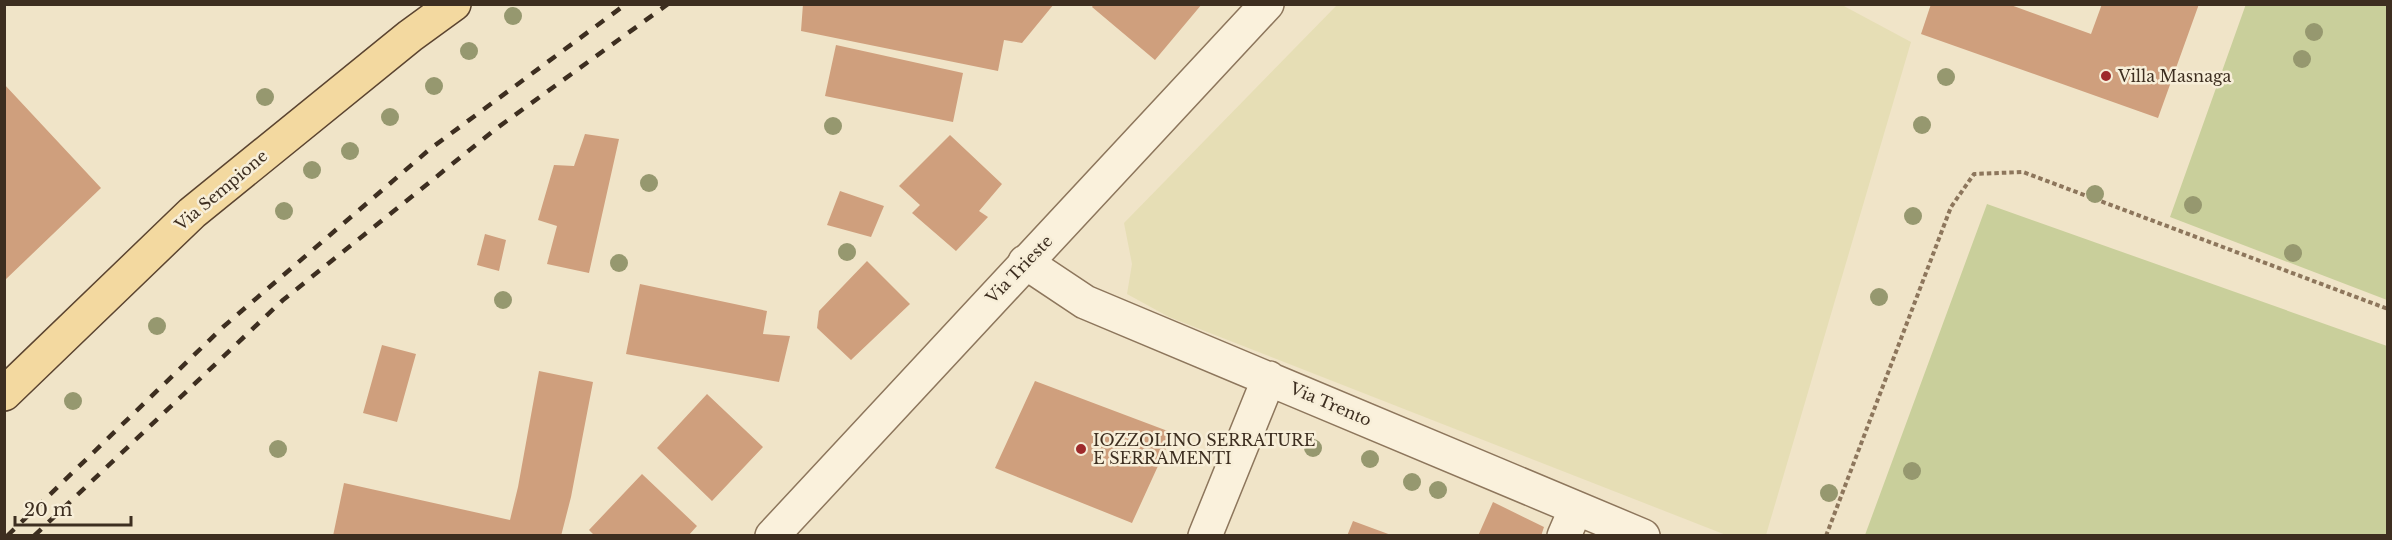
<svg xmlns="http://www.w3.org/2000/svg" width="2392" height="540" viewBox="0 0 2392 540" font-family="'Libre Baskerville',serif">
<rect width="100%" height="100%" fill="#f0e4c8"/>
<!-- farmland -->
<path fill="#e6deb5" d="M 1337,5 L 1842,5 L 1911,42 L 1766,535 L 1726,535 L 1169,317 L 1127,294 L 1132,264 L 1124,223 Z"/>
<!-- green -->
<path fill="#c9cf9b" d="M 2246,4 L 2387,5 L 2387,300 L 2170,217 Z
M 1987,204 L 2387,346 L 2387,535 L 1865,535 Z"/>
<!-- building -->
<path fill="#cf9f7d" d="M 803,4 L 1054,4 L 1022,43 L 1004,40 L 998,71 L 801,31 Z
M 1094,4 L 1202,4 L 1155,60 L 1092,7 Z
M 1931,4 L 2008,4 L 2091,34 L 2102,4 L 2199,4 L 2158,118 L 1921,34 Z
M 836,45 L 963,73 L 953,122 L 825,96 Z
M 4,84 L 101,188 L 4,281 Z
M 585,134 L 619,139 L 589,273 L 547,264 L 557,226 L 538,220 L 554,165 L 574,166 Z
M 950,135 L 1002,184 L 979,211 L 988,217 L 956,251 L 912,213 L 920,205 L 899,186 Z
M 840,191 L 884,206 L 871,237 L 827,225 Z
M 485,234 L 506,240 L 499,271 L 477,265 Z
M 867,261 L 910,304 L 851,360 L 817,328 L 819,311 Z
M 640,284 L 767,311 L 763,334 L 790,336 L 779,382 L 626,354 Z
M 382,345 L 416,354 L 397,422 L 363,413 Z
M 539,371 L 593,382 L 571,497 L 561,536 L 333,536 L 344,483 L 510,520 L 518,487 Z
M 1035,381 L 1173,433 L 1132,523 L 995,468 Z
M 707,394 L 763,447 L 712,501 L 657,448 Z
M 642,474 L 697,526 L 688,536 L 595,536 L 589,530 Z
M 1493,502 L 1544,527 L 1541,536 L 1478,536 Z
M 1353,521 L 1391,535 L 1391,536 L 1347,536 Z"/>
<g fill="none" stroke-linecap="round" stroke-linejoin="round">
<defs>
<path id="minor" d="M 1025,262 L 1085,302 L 1643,536
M 1205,536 L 1269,378
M 1564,536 L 1576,508"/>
<path id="tertiary" d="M 772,536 L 1267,4"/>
<path id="primary" d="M 4,394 L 192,213 L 410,36 L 454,4"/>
</defs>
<!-- minor casing -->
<use href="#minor" stroke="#8d765c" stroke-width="36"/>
<!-- tertiary casing -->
<use href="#tertiary" stroke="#8d765c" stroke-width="36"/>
<!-- primary casing -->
<use href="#primary" stroke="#5b4430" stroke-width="36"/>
<!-- path -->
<path stroke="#8d765c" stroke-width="4" stroke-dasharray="4.5 3" stroke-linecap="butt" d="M 1826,536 L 1951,207 L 1974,174 L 2023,172 L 2388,309"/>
<!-- minor -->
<use href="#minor" stroke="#faf1dc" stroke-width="33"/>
<!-- tertiary -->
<use href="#tertiary" stroke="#faf1dc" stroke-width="33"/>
<!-- primary -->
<use href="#primary" stroke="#f3d9a0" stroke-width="33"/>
<!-- rail -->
<path stroke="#3d2e20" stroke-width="4.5" stroke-dasharray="10 10" stroke-linecap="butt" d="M 7,536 L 223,327 L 430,149 L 626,4
M 34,536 L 283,300 L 497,128 L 668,4"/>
</g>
<!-- trees -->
<g fill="#96986f">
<circle cx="513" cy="16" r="9"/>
<circle cx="2314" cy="32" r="9"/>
<circle cx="469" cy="51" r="9"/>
<circle cx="2302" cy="59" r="9"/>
<circle cx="1946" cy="77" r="9"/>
<circle cx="434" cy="86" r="9"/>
<circle cx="265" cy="97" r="9"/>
<circle cx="390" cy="117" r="9"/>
<circle cx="1922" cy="125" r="9"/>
<circle cx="833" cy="126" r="9"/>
<circle cx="350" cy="151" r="9"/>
<circle cx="312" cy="170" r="9"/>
<circle cx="649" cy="183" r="9"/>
<circle cx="2095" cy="194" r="9"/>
<circle cx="2193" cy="205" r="9"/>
<circle cx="284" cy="211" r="9"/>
<circle cx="1913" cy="216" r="9"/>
<circle cx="847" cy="252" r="9"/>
<circle cx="2293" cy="253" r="9"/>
<circle cx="619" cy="263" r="9"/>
<circle cx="1879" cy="297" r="9"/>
<circle cx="503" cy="300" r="9"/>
<circle cx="157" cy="326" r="9"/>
<circle cx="73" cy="401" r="9"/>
<circle cx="1313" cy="448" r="9"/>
<circle cx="278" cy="449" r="9"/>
<circle cx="1370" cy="459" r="9"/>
<circle cx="1912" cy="471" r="9"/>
<circle cx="1412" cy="482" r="9"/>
<circle cx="1438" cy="490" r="9"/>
<circle cx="1829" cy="493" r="9"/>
</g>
<!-- markers -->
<g fill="#9e2a2b" stroke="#f7eed8" stroke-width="2">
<circle cx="2106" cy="76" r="6"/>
<circle cx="1081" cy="449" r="6"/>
</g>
<g text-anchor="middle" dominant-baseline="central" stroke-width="5" stroke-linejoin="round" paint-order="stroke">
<!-- poi labels -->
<g font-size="16" fill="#3d2e20" stroke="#f7eed8" text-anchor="start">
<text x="2118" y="76">Villa Masnaga</text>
<text x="1093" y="440">IOZZOLINO SERRATURE<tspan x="1093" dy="18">E SERRAMENTI</tspan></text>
</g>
<!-- street labels -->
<g font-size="16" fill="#3d2e20" stroke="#f7eed8">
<text transform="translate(221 190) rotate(-40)">Via Sempione</text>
<text transform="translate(1019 269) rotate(-46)">Via Trieste</text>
<text transform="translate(1331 404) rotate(23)">Via Trento</text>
</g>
</g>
<!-- border -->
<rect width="2392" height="540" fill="none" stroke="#3d2e20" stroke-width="12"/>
<!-- scale -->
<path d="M15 516v9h116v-9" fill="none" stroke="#3d2e20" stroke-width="3"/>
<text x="24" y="516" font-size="18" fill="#3d2e20" stroke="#f7eed8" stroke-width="4.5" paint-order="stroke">20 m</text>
</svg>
